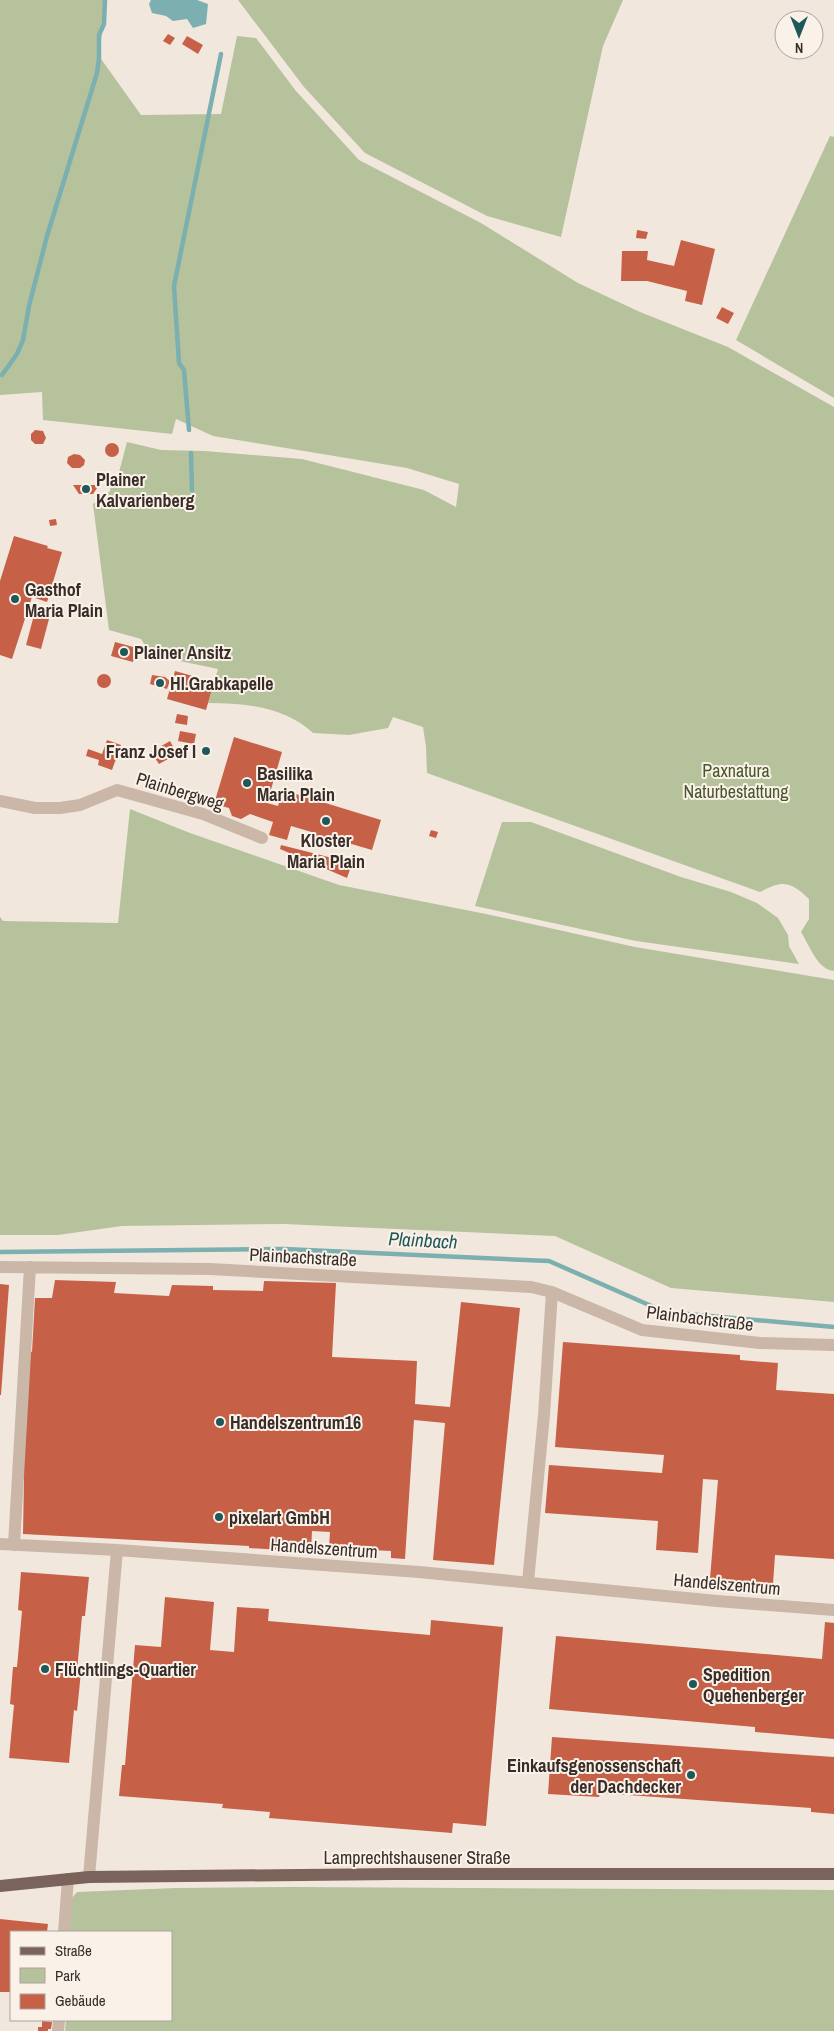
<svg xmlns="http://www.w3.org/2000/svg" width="834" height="2031" viewBox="0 0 834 2031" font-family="'Archivo Narrow',sans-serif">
<rect width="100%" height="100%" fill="#f2e7dd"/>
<!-- green -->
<path fill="#b6c29c" d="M 0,0 L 106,0 L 99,56 L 141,115 L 221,114 L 237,36 L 256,38 L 296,91 L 359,160 L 481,223 L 578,283 L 640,312 L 728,347 L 834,407 L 834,971 C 818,970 809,945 801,932 L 809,919 L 809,899 C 790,881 783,880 760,892 L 427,773 L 426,747 L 423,727 L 393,717 L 388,728 L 349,735 L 313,733 C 285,707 245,703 208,703 L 218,669 L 151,655 L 141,639 L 109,630 L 93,504 L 110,491 L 112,478 L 118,476 L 127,442 L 161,450 L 205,451 L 302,459 L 424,490 L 456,507 L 459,484 L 407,468 L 213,436 L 176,419 L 172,434 L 43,420 L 42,392 L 0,395 Z
M 238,0 L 623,0 L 603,46 L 561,237 L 487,216 L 365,153 L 304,87 Z
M 830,136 L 834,137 L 834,398 L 736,340 Z
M 130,809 L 190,833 L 339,885 L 486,914 L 635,947 L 834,980 L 834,1302 L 671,1288 L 555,1236 L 284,1224 L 122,1226 L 58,1235 L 0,1235 L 0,917 L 3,921 L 118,923 Z
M 502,822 L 531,822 L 681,877 L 731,892 L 757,903 L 778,918 L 788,935 L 789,946 L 799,964 L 636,941 L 475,906 Z
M 294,1887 L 834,1890 L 834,2031 L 65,2031 L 66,2020 L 171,2020 L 171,1932 L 70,1932 L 71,1899 L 77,1892 L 176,1888 Z"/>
<!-- water -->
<path fill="#7bafb0" d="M 151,0 L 197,0 L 208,4 L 206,24 L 193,28 L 187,19 L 173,21 L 166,16 L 152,13 L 149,4 Z"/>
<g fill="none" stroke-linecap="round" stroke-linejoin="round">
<!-- stream -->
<path stroke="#7bafb0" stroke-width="4.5" d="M 2,375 L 17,354 L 23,340 L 29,306 L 47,236 L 97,73 L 99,58 L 99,35 L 104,24 L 105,0
M 189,430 L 184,370 L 179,363 L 174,286 L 221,54
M 191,453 L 192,490
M 0,1252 L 284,1249 L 549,1261 L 665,1312 L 834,1327"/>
</g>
<!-- building -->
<path fill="#c66147" d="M 168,34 L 175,38 L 170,45 L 163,41 Z
M 187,36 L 203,45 L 198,54 L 182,44 Z
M 637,230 L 648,232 L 646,239 L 636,238 Z
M 681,240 L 715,249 L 702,305 L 685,301 L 687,291 L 647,281 L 621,281 L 622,251 L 648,251 L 647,260 L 674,266 Z
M 722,307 L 734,313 L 728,324 L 716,318 Z
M 35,430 L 43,431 L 46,438 L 43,444 L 35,444 L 31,440 L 31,434 Z
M105 450a7 7 0 1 1 14 0a7 7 0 1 1-14 0Z
M 74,454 L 80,455 L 85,460 L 84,465 L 80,468 L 72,468 L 67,463 L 68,457 Z
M 73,485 L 99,485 L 93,494 L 79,494 Z
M 56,519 L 57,525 L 50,526 L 49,520 Z
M 14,536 L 48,546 L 47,548 L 62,552 L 47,602 L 32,597 L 12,659 L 0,655 L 0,581 Z
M 34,615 L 49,619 L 41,649 L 26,645 Z
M 115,642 L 137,648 L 133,662 L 111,656 Z
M 175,671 L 214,682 L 206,710 L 167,699 Z
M97 681a7 7 0 1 1 14 0a7 7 0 1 1-14 0Z
M 152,675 L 165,677 L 170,681 L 167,689 L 150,684 Z
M 177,714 L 188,716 L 187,725 L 175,723 Z
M 180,731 L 196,734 L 194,744 L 178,741 Z
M 234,737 L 282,752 L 267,803 L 278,806 L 283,790 L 381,820 L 372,850 L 331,838 L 330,843 L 314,838 L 315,833 L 291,826 L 287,840 L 269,835 L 273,822 L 250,814 L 241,819 L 232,816 L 229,808 L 214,804 Z
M 107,740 L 121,745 L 112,770 L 98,765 L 99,760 L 86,756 L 88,749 L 102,754 Z
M 170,741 L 177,754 L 159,764 L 151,752 Z
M 431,830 L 438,832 L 436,838 L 429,836 Z
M 281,845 L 352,863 L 347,878 L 280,849 Z
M 55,1280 L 116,1282 L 114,1293 L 169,1296 L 172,1285 L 213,1286 L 213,1290 L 263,1291 L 264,1281 L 336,1283 L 332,1357 L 417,1361 L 415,1404 L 450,1407 L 461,1302 L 520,1308 L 494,1565 L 433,1560 L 445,1423 L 414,1420 L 405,1559 L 391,1558 L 391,1551 L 329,1548 L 330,1532 L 312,1531 L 311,1552 L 249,1548 L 249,1546 L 23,1534 L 24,1478 L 22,1478 L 30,1351 L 32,1352 L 35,1298 L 52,1298 Z
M 0,1284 L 9,1285 L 1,1395 L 0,1395 Z
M 563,1342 L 740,1355 L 740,1360 L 778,1363 L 776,1390 L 834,1394 L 834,1559 L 775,1555 L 773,1584 L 710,1579 L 718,1480 L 703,1479 L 698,1553 L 656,1550 L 658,1521 L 545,1513 L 549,1465 L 662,1473 L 664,1455 L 555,1447 Z
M 21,1572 L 89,1577 L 85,1616 L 82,1616 L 77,1671 L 81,1672 L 77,1711 L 74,1710 L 69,1763 L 9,1758 L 14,1705 L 10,1704 L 13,1667 L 17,1667 L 22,1611 L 18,1610 Z
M 165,1597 L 214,1602 L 210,1650 L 234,1652 L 237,1607 L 269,1609 L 268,1621 L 430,1635 L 431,1620 L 503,1627 L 486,1826 L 453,1823 L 452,1833 L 269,1818 L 270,1812 L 222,1808 L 223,1804 L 119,1796 L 122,1765 L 125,1765 L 135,1645 L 161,1647 Z
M 825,1622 L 834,1623 L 834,1739 L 755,1732 L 755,1727 L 549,1709 L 556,1636 L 822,1659 Z
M 552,1737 L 834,1757 L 834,1814 L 811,1812 L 811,1808 L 600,1793 L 599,1797 L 548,1794 Z
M 0,1919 L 48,1924 L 47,1932 L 11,1932 L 11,1992 L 0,1992 Z
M 42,2021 L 52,2022 L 51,2029 L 48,2029 L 48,2031 L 38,2031 L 38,2027 L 42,2027 Z"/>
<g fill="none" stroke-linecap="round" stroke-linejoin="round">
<!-- minor -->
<path stroke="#cbb7a8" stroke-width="12" d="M 0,801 L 35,808 L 60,808 L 80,805 L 117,790 L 203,814 L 262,838
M 0,1267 L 210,1269 L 531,1287 L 552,1292 L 642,1330 L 760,1343 L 834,1345
M 0,1544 L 117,1550 L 419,1572 L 717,1601 L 834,1610
M 14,1545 L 30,1267
M 528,1582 L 544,1415 L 552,1292
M 89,1877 L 117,1550
M 64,1932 L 68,1879
M 58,2031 L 59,2020"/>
<!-- major -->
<path stroke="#7a635a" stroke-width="12" d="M 0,1886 L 89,1877 L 396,1874 L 834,1874"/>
</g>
<!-- markers -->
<g fill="#1e5859" stroke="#faf2e9" stroke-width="2">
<circle cx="86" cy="489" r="5"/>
<circle cx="15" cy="599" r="5"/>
<circle cx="124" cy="652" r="5"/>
<circle cx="160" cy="683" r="5"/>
<circle cx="206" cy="751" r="5"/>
<circle cx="247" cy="783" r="5"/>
<circle cx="326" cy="821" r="5"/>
<circle cx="220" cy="1422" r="5"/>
<circle cx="219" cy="1517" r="5"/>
<circle cx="45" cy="1669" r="5"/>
<circle cx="693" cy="1684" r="5"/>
<circle cx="691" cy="1775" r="5"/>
</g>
<g text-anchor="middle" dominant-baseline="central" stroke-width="4" stroke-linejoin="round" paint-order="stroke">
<!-- poi labels -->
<g font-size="18" font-weight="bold" fill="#382d29" stroke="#faf2e9" text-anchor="start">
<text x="96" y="479">Plainer<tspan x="96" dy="21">Kalvarienberg</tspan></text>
<text x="25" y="589">Gasthof<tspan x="25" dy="21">Maria Plain</tspan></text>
<text x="134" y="652">Plainer Ansitz</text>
<text x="170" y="683">Hl.Grabkapelle</text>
<text x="196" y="751" text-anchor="end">Franz Josef I</text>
<text x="257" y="773">Basilika<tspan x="257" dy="21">Maria Plain</tspan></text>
<text x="326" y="840" text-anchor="middle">Kloster<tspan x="326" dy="21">Maria Plain</tspan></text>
<text x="230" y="1422">Handelszentrum16</text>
<text x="229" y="1517">pixelart GmbH</text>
<text x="55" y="1669">Flüchtlings-Quartier</text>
<text x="703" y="1674">Spedition<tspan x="703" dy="21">Quehenberger</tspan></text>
<text x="681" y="1765" text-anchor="end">Einkaufsgenossenschaft<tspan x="681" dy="21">der Dachdecker</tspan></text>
</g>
<!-- park labels -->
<g font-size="18" fill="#48562c" stroke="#faf2e9">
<text x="736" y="770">Paxnatura<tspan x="736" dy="21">Naturbestattung</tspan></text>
</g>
<!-- street labels -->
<g font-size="18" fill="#382d29" stroke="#faf2e9">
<text transform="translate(180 791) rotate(17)">Plainbergweg</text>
<text transform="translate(303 1257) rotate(3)">Plainbachstraße</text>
<text transform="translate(700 1318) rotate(7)">Plainbachstraße</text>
<text transform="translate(324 1548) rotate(4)">Handelszentrum</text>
<text transform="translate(727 1584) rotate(5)">Handelszentrum</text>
<text x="417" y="1857">Lamprechtshausener Straße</text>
</g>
<!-- water labels -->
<g font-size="19" font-style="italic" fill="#1e5859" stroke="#faf2e9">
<text transform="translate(423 1240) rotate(3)">Plainbach</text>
</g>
</g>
<!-- legend -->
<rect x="10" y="1931" width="162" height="90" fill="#faf2e9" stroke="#aca39c"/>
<rect x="20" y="1947" width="25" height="8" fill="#7a635a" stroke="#aca39c"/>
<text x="55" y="1956" font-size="15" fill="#382d29">Straße</text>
<rect x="20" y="1968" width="25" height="15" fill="#b6c29c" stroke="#aca39c"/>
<text x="55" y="1981" font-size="15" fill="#382d29">Park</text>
<rect x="20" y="1994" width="25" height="15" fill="#c66147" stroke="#aca39c"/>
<text x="55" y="2006" font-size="15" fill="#382d29">Gebäude</text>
<!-- north arrow -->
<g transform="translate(799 35) rotate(180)"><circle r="24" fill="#faf2e9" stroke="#aca39c"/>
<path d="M0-4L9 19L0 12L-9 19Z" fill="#1e5859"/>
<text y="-8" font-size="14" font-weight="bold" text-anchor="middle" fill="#382d29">N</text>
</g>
</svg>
